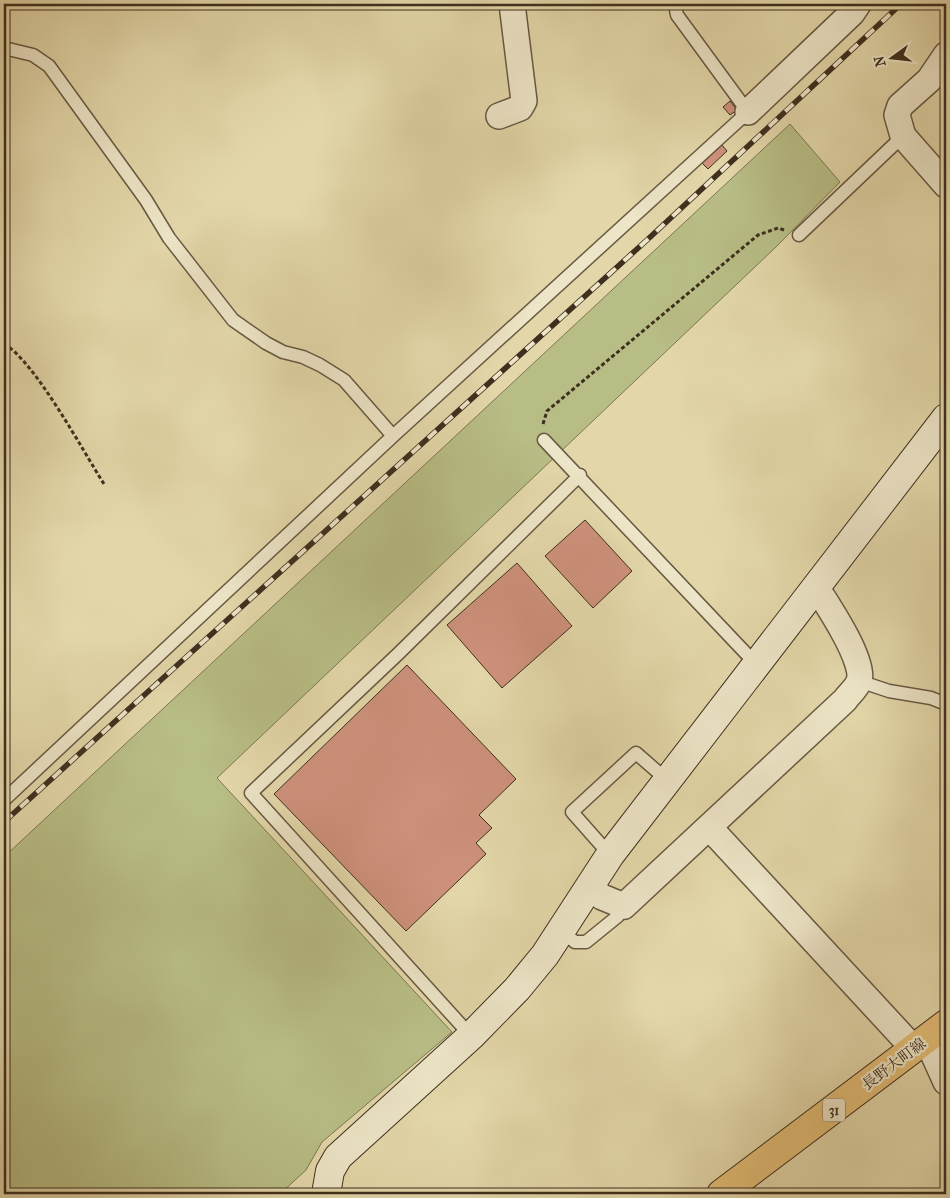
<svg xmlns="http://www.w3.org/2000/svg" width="950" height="1198" viewBox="0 0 950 1198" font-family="'IM FELL French Canon','Noto Serif JP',serif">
<rect width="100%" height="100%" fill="#e3d7a9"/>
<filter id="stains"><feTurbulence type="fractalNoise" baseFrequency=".004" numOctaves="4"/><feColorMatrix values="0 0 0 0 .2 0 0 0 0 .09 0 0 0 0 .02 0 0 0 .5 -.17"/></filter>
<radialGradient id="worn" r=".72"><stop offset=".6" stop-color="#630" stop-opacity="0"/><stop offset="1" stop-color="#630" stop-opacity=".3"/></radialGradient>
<!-- green -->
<path fill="#b8bd85" stroke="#7c7652" d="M 790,124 L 840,182 L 777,246 L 217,778 L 452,1032 L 322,1142 L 306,1170 L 280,1194 L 4,1194 L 4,857 Z"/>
<!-- building -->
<path fill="#ce917c" stroke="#3f2f1f" d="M 730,101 L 737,110 L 730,115 L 723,107 Z
M 722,145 L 727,151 L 708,169 L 702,163 Z
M 585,520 L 632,571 L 593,608 L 545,556 Z
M 517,563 L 572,626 L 502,688 L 447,625 Z
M 407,665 L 516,779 L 479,815 L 492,828 L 476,843 L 486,854 L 406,931 L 274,794 Z"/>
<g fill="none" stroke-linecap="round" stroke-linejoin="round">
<defs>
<path id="lane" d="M 4,48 L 33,55 L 49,66 L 146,200 L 169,238 L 233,320 L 266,343 L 283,352 L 303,357 L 320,365 L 344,380 L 393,436
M 799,235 L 903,136
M 544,440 L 756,664
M 859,681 L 889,691 L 931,698 L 946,704
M 4,800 L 393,436 L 748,112 L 677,15 L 675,4
M 610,855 L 572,812 L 636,753 L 667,780
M 561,931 L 575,942 L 586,942 L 618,916 L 624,906
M 471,1036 L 251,793 L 398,654 L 580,475"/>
<path id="street" d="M 946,55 L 929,80 L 900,106 L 897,115 L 903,136 L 946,185
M 748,112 L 852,13 L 858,4
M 499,116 L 520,108 L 524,101 L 512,4
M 709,827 L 914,1049
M 589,887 L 602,897 L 624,906 L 845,700 C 849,694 857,688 859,681 C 866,662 827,604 816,587
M 927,1040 L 946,1082"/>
<path id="secondary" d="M 326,1194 L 330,1171 L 338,1157 L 471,1036 L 517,989 L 545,955 L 610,855 L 946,418"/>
<path id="primary" d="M 721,1194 L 946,1024"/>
</defs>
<!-- lane casing -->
<use href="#lane" stroke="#685942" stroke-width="15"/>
<!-- street casing -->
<use href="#street" stroke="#685942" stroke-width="28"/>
<!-- secondary casing -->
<use href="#secondary" stroke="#3f2f1f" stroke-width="30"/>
<!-- primary casing -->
<use href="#primary" stroke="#3f2f1f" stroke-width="30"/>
<!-- path -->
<path stroke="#3f2f1f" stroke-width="3" stroke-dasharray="4 2.5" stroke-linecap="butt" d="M 4,344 C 34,360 83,451 104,484
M 543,424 L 547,411 L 758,235 L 778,228 L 784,230"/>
<!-- lane -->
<use href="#lane" stroke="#ede5c7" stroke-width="12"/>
<!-- street -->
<use href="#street" stroke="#ede5c7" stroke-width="25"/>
<!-- secondary -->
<use href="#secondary" stroke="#ede5c7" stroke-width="28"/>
<!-- primary -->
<use href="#primary" stroke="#e2bc74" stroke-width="28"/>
<defs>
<path id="rail" d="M 4,822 L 647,240 L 901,4"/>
</defs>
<!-- rail casing -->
<use href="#rail" stroke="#3f2f1f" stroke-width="5.5"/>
<!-- rail -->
<use href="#rail" stroke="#ede5c7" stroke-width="4" stroke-dasharray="11" stroke-linecap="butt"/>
</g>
<g text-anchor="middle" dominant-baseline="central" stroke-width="4.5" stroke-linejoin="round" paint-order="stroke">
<!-- shield labels -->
<rect fill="#ede5c7" stroke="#736651" stroke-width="1" x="823" y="1098.5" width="22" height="23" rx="4"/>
<g font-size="14" font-weight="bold" fill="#3f2f1f">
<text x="834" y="1110">31</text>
</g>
<!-- street labels -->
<g font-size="15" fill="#3f2f1f" stroke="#ede5c7">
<text transform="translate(894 1064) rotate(-37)">長野大町線</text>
</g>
</g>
<!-- margin -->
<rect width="950" height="1198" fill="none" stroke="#e3d7a9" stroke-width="20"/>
<rect x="5" y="5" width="940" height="1188" fill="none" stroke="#3f2f1f" stroke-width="2.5"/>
<rect x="10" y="10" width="930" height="1178" fill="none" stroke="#3f2f1f"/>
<!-- north arrow -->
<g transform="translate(892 58) rotate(255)" stroke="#ede5c7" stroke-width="4" paint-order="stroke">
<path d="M0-4L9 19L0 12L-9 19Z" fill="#3f2f1f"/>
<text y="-8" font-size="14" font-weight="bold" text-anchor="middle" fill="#3f2f1f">N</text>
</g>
<rect width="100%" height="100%" filter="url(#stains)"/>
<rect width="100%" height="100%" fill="url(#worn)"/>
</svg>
